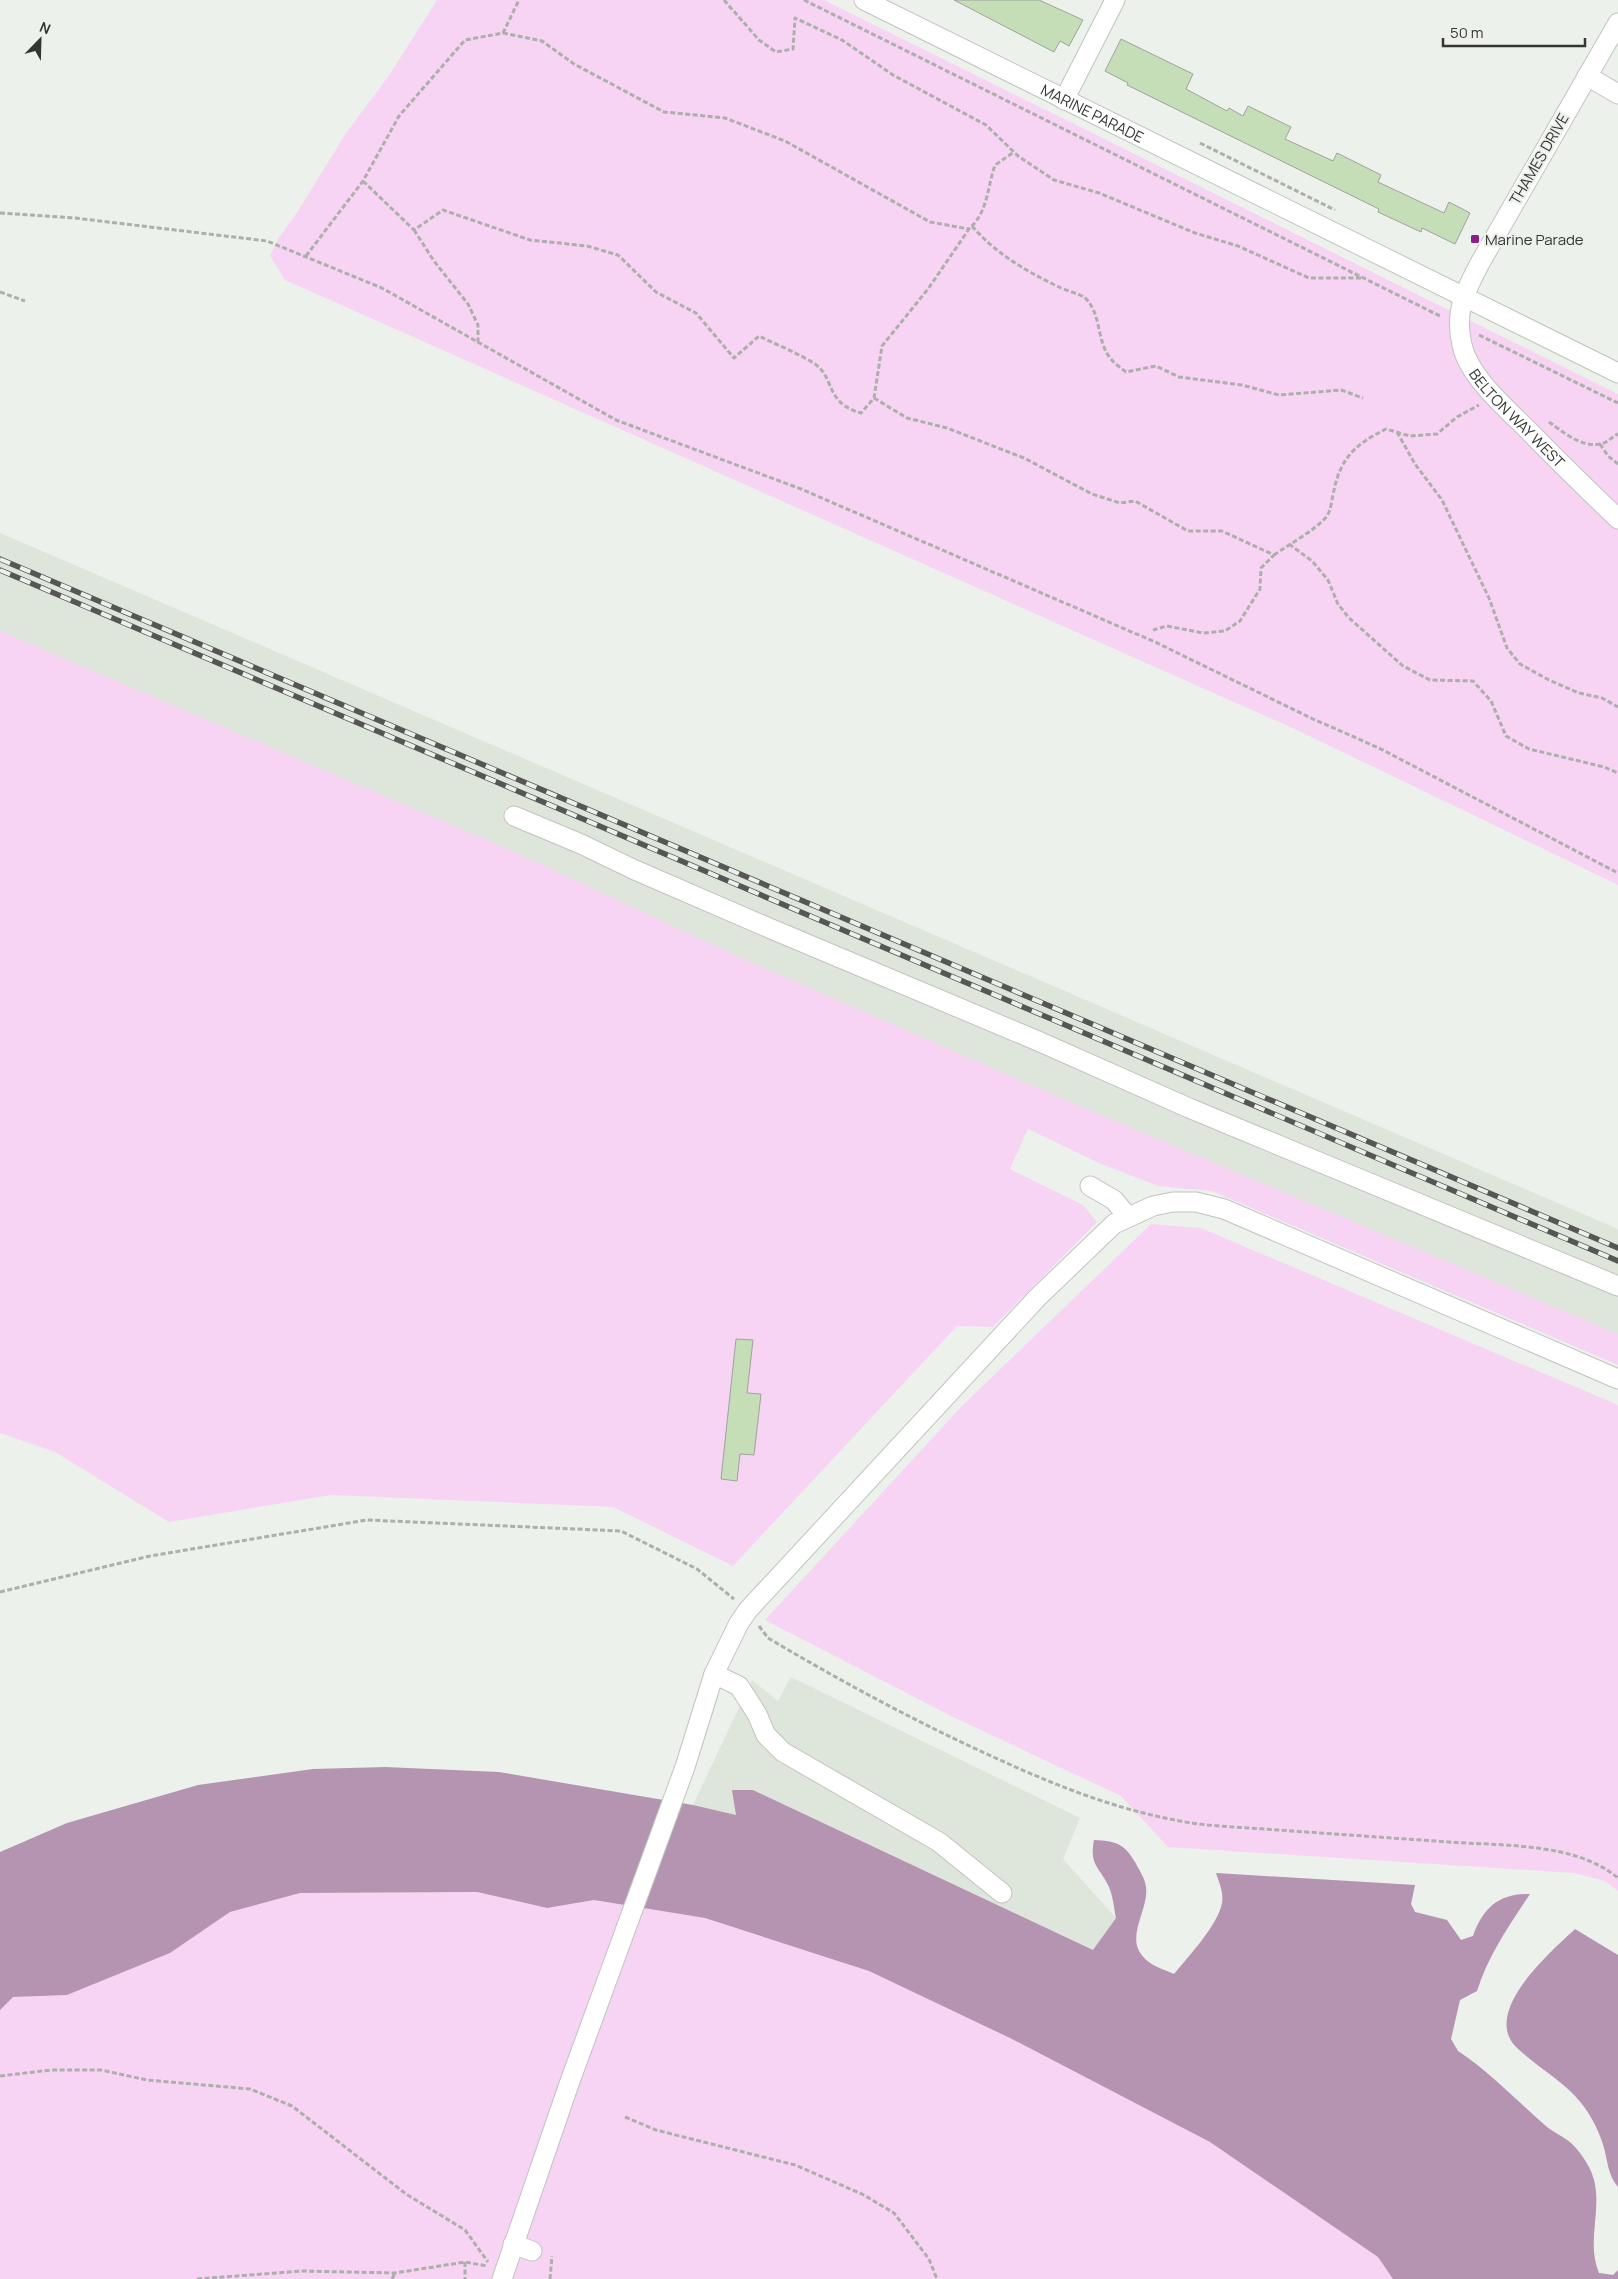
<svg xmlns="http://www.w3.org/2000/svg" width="1618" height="2279" viewBox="0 0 1618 2279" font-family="Manrope,sans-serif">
<rect width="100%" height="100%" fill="#edf1eb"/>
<!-- built -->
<path fill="#dee5da" d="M 0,533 L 1618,1229 L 1618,1334 L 1028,1084 L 737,956 L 510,850 L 0,631 Z
M 791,1677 L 1080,1818 L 1063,1859 L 1116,1918 L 1093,1950 L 753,1790 L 736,1815 L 693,1805 L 752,1680 L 778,1701 Z"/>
<!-- green -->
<path fill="#f8d4f4" d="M 437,0 L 824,0 L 1618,394 L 1618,885 L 1299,731 L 285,280 L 270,256 L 278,239 L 298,211 L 346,133 L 388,77 Z
M 0,631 L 510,850 L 737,956 L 1028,1084 L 1618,1334 L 1618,1365 L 1212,1191 L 1158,1186 L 1099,1163 L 1028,1129 L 1010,1169 L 1083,1205 L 1097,1222 L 993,1327 L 957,1326 L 733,1566 L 613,1507 L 331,1495 L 169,1522 L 55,1452 L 0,1433 Z
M 1151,1224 L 1201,1228 L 1618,1405 L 1618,1891 L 1605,1881 L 1574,1873 L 1168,1847 L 1121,1796 L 953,1717 L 765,1620 L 961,1407 Z
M 732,1790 L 753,1790 L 1093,1950 L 1116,1918 C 1114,1908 1113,1896 1109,1887 C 1100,1867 1089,1866 1094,1840 C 1115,1841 1124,1843 1135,1862 C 1139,1870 1145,1878 1146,1887 C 1149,1907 1129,1932 1139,1951 C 1147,1965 1160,1968 1174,1974 C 1188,1957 1218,1925 1222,1903 C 1224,1893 1219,1882 1216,1873 L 1415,1885 L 1411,1904 L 1415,1912 L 1447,1920 L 1461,1940 L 1473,1936 C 1483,1908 1499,1893 1530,1894 C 1509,1925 1488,1956 1477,1991 L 1460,2000 L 1451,2039 L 1458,2051 C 1490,2072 1518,2102 1547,2127 C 1556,2134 1567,2138 1575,2147 C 1583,2156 1591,2168 1594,2180 C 1602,2211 1586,2242 1599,2273 L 1613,2275 L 1618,2270 L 1618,2279 L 0,2279 L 0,2010 L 13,1997 L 67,1995 L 170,1953 L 230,1912 L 300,1893 L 477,1892 L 547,1908 L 594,1900 L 705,1918 L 736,1815 Z"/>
<!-- water -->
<path fill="#b594b2" d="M 385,1767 L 499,1772 L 693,1805 L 736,1815 L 732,1790 L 753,1790 L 1093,1950 L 1116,1918 C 1114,1908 1113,1896 1109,1887 C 1100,1867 1089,1866 1094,1840 C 1115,1841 1124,1843 1135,1862 C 1139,1870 1145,1878 1146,1887 C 1149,1907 1129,1932 1139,1951 C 1147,1965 1160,1968 1174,1974 C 1188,1957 1218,1925 1222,1903 C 1224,1893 1219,1882 1216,1873 L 1415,1885 L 1411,1904 L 1415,1912 L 1447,1920 L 1461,1940 L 1473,1936 C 1483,1908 1499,1893 1530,1894 C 1509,1925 1488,1956 1477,1991 L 1460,2000 L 1451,2039 L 1458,2051 C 1490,2072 1518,2102 1547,2127 C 1556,2134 1567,2138 1575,2147 C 1583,2156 1591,2168 1594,2180 C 1602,2211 1586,2242 1599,2273 L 1613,2275 L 1618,2270 L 1618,2279 L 1393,2279 L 1378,2257 L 1210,2142 L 1010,2038 L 869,1971 L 705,1918 L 594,1900 L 547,1908 L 477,1892 L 300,1893 L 230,1912 L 170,1953 L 67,1995 L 13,1997 L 0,2010 L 0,1852 L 67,1823 L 198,1785 L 313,1769 Z
M 1575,1929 L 1618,1955 L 1618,2187 C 1608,2175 1608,2163 1604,2148 C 1600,2133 1592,2117 1582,2104 C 1564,2081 1537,2067 1516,2047 C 1481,2011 1552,1951 1575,1929 Z"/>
<!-- building -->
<path fill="#c5deb8" stroke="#9ea29d" d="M 954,0 L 1039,0 L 1083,20 L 1069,46 L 1060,41 L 1054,52 Z
M 1121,39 L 1193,74 L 1186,89 L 1227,111 L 1229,108 L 1243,116 L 1248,106 L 1291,127 L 1285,139 L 1333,161 L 1337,153 L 1381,175 L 1378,182 L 1444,213 L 1449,202 L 1470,213 L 1455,244 L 1422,228 L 1421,232 L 1378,212 L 1379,209 L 1127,85 L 1128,83 L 1105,71 Z
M 736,1339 L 753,1340 L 747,1393 L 761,1394 L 754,1455 L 740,1454 L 737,1481 L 721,1479 Z"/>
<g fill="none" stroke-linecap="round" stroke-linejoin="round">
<defs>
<g id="minor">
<path id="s1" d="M 864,0 L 1618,373"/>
<path id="s2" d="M 1618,23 L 1480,263 C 1465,292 1454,311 1462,345 C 1469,377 1506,408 1529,431 C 1558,461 1588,490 1618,519"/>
<path d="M 1587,76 L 1618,94"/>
<path d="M 1064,100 L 1115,0"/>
<path d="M 514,816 L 581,844 L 635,870 L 769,928 L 1038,1041 L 1189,1108 L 1618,1286"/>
<path d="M 1090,1186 L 1114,1200 L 1128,1217"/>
<path d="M 714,1674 L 739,1686 L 757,1714 L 766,1735 L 783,1752 L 939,1842 L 1002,1893"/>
<path d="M 513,2244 L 532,2251"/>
<path d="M 502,2279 L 569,2084 L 685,1767 L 714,1674 L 739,1623 L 748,1610 L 1037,1298 L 1114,1224 L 1153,1206 L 1173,1202 L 1196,1202 L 1224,1209 L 1618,1379"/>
</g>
</defs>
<!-- minor casing -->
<use href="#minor" stroke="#c0c4be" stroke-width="21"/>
<!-- path -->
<path stroke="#acafaa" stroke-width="3" stroke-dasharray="5 2.5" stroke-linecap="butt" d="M 724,0 L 759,40 L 776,52 L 793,49 L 795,18 L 842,40 L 893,75 L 986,125 L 1018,156 L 1054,180 L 1099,193 L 1195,233 L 1238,246 L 1309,278 L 1363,278
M 804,0 L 1442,317
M 503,33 L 542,41 L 574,64 L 664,112 L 725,118 L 785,141 L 930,222 L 969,229
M 1200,143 L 1335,210
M 363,181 L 414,230 L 443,210 L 530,240 L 587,246 L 618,255 L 656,292 L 696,313 L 734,358 L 759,336 C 777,345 798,353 815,364 C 835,378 825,403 861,413 L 874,398 L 882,346 L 928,289 L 969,229 C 988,212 987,188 995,165 L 1014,152
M 0,213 L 75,218 L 267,241 L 382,288 L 616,420 L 801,489 L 1155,642 L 1313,719 L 1379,748 L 1618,873
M 972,226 C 996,254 1026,271 1059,287 C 1065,290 1079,294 1084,297 C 1102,312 1096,342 1111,359 C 1115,364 1121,368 1126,372 L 1156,366 L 1179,377 L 1242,385 L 1279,395 L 1341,390 L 1363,398
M 414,230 L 434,261 L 468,304 L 478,325 L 478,342
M 306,256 L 363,181 L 399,116 L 465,40 L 503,33 L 519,0
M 0,292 L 25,301
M 1479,335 L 1618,403
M 874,398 L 907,418 L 947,428 L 1024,458 L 1092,494 L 1120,503 L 1135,501 L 1188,531 L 1222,531 L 1274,555 L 1261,568 L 1260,589 L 1240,621 L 1225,631 L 1203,633 L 1167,626 L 1153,630
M 1549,422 C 1563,432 1582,448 1600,444 C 1608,443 1611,437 1618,434
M 1397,432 L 1415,464 L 1442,500 L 1489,598 L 1507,648 L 1520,664 L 1549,680 L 1579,693 L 1602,698 L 1618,707
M 1600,444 L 1608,456 L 1618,464
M 1289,544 L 1312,561 L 1328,580 L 1338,604 L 1349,618 L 1403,666 L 1430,680 L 1473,681 L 1491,701 L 1506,736 L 1529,749 L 1604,767 L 1618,773
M 1274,555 C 1289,544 1316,530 1327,516 C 1331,510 1332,498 1334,490 C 1341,457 1356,444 1386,429 L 1410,436 L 1437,434 L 1457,417 L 1479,405
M 0,1592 L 150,1556 L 367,1520 L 621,1531 L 697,1569 L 734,1599
M 759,1626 L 768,1638 C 844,1683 920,1724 1000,1760 C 1055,1785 1110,1807 1170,1819 C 1205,1827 1242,1827 1278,1830 C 1335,1834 1392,1838 1449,1842 C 1502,1846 1575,1842 1618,1878
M 0,2076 L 51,2070 L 101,2070 L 147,2080 L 250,2089 L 292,2106 L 406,2194 L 465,2230 L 488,2262
M 625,2117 L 656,2130 L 795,2165 L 862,2194 L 894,2213 L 929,2259 L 937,2279
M 465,2262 L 465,2279
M 197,2279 L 302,2271 L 395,2273 L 465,2262 L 487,2266
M 392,2279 L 395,2273
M 550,2279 L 552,2256"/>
<!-- minor -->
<use href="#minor" stroke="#fff" stroke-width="19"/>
<defs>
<path id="rail" d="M 0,559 L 1618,1248
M 0,570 L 1618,1261"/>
</defs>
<!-- rail casing -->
<use href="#rail" stroke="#555754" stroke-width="5.5"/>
<!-- rail -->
<use href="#rail" stroke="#edf1eb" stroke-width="4" stroke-dasharray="11" stroke-linecap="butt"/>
</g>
<!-- markers -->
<rect fill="#881f86" stroke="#edf1eb" stroke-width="2" x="1470" y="234" width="10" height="10" rx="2.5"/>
<g text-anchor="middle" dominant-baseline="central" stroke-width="4.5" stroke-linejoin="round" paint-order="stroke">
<!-- street labels -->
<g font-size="15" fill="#343633" stroke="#edf1eb">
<text stroke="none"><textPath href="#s1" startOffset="255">MARINE PARADE</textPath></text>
<text transform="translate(1539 159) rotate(-60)">THAMES DRIVE</text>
<text stroke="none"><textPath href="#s2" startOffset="456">BELTON WAY WEST</textPath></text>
</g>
<!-- poi labels -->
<g font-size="15" fill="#343633" stroke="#edf1eb" text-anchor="start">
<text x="1485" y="239">Marine Parade</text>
</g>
</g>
<!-- north arrow -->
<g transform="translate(40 40) rotate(23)" stroke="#edf1eb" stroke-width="4" paint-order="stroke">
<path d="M0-4L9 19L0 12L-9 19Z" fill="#343633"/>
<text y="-8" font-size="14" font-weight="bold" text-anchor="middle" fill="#343633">N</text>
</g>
<!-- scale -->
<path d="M1443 38v8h142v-8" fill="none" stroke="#343633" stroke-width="2.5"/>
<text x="1450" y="38" font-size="15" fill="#343633" stroke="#edf1eb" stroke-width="4" paint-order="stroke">50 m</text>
</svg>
